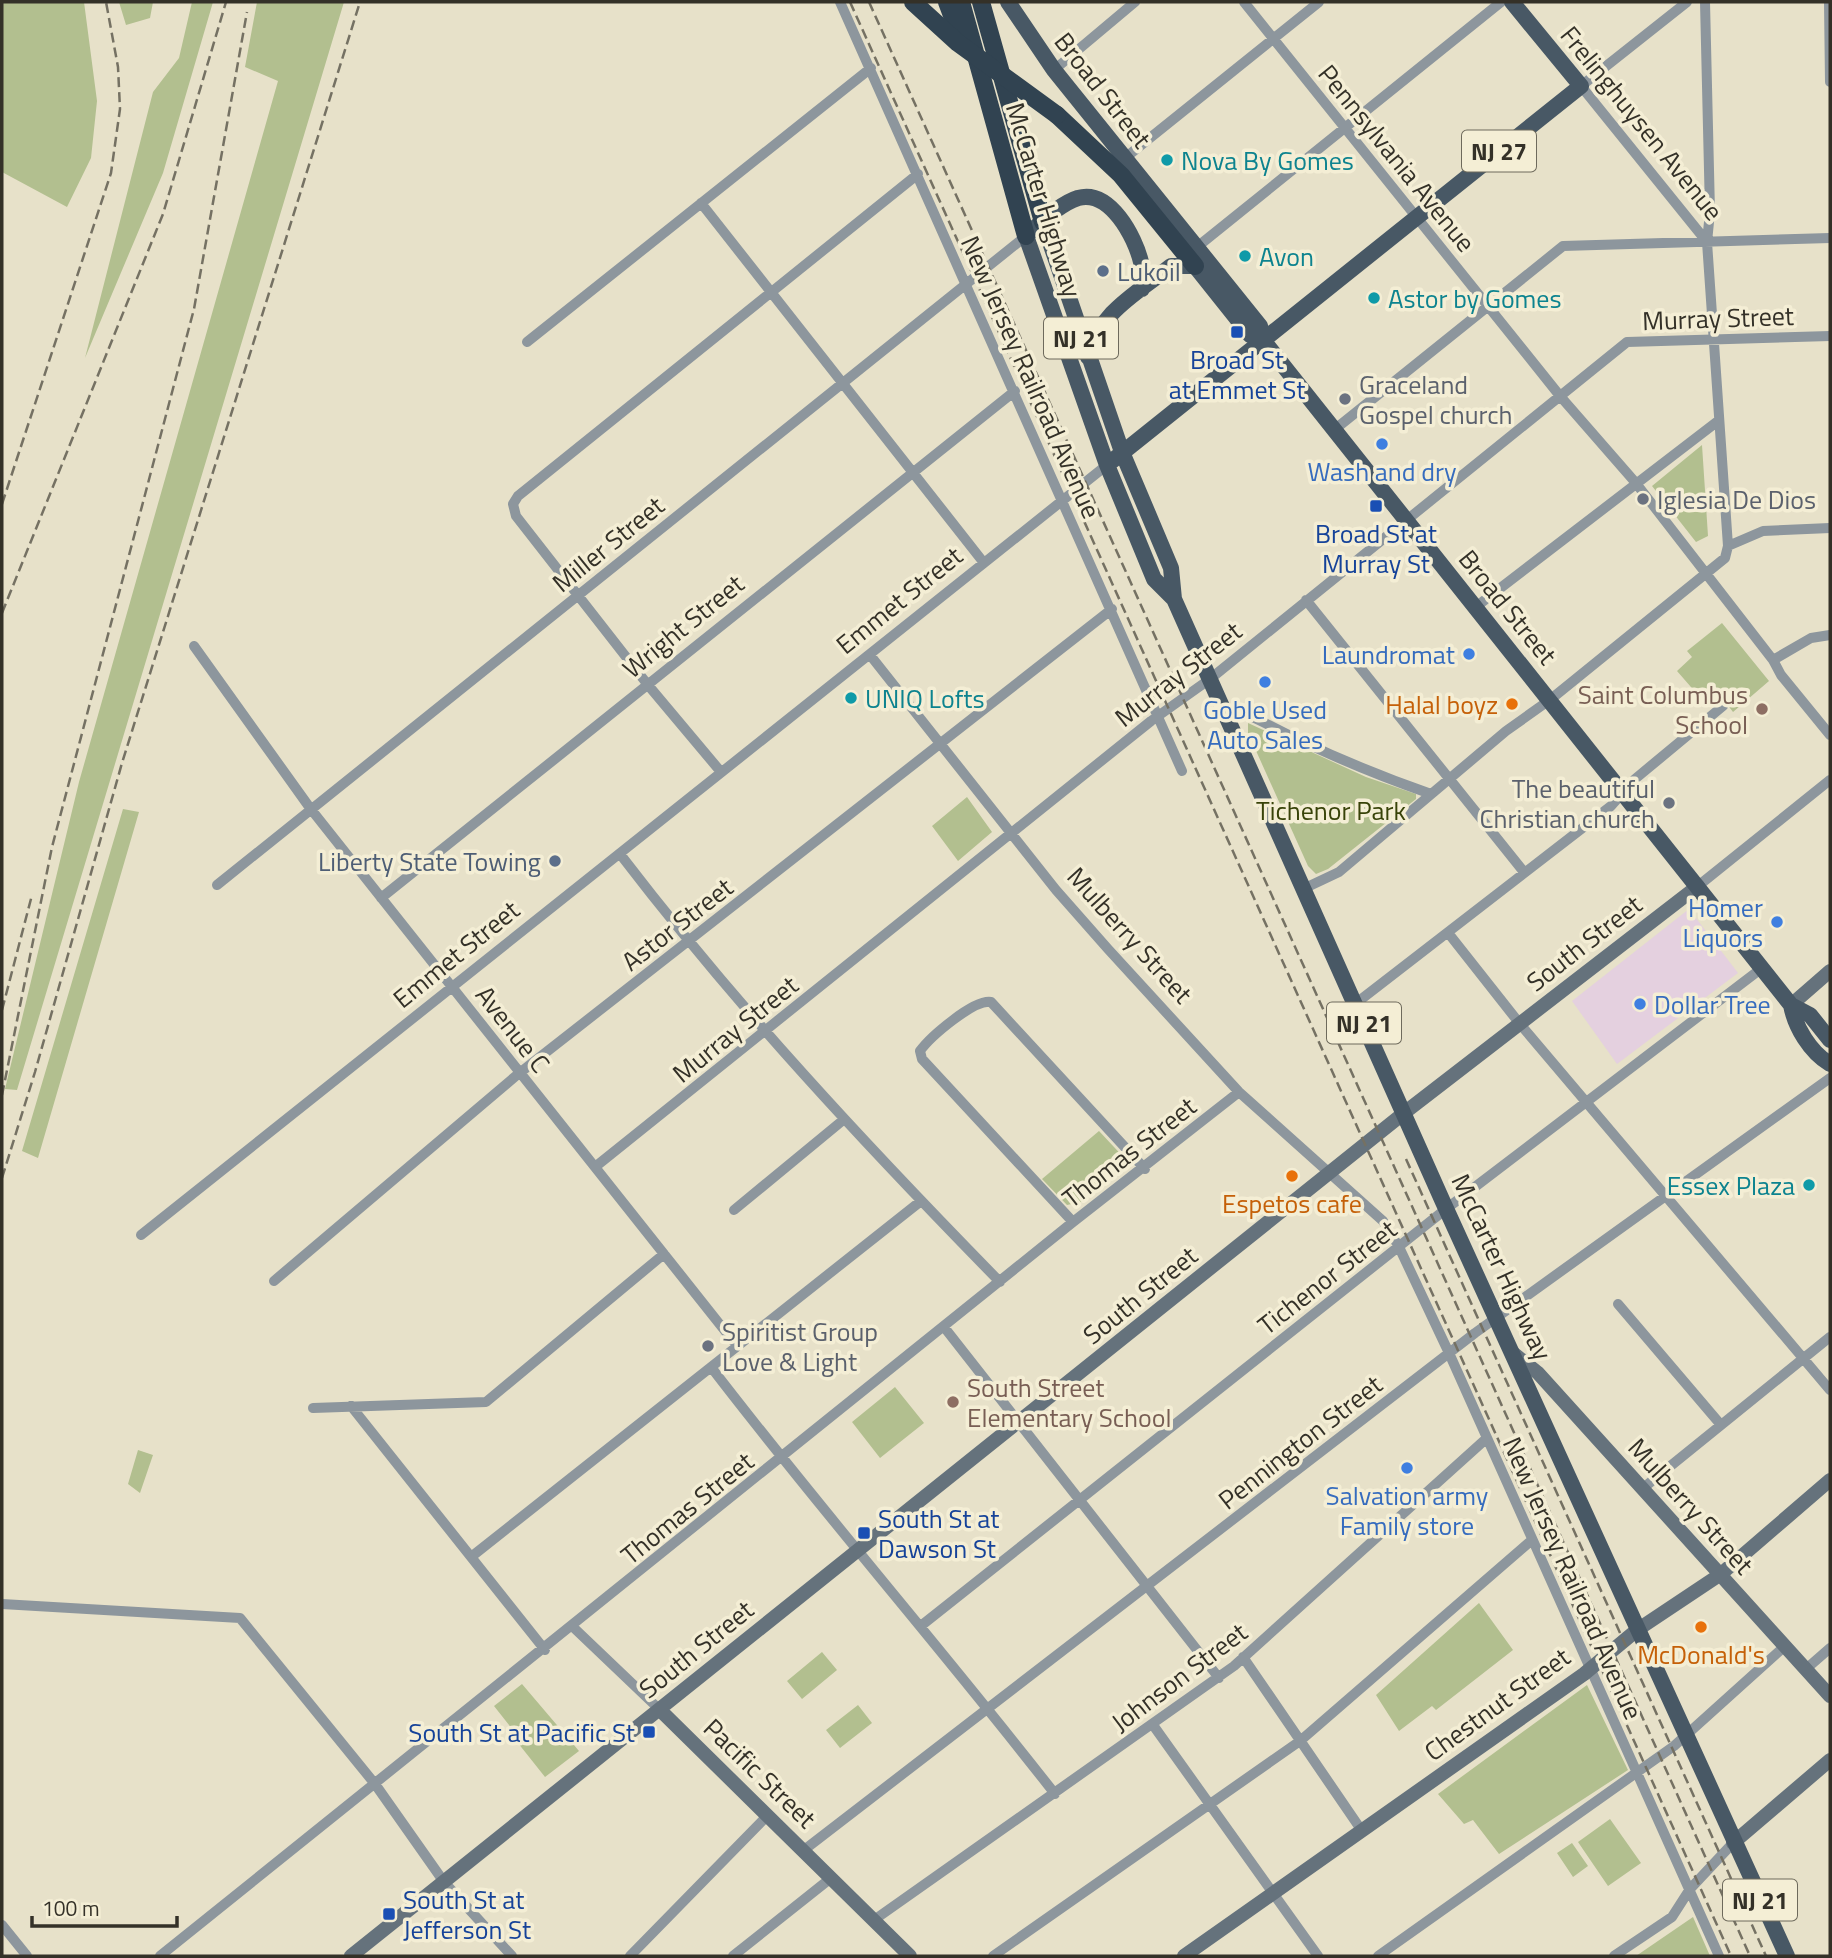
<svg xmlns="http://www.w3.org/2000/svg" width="1832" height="1958" viewBox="0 0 1832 1958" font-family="'Titillium Web',sans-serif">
<rect width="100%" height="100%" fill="#e7e1c9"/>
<!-- commercial -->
<path fill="#e4d0df" d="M 1689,909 L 1738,973 L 1617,1064 L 1572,1001 Z"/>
<!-- green -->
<path fill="#b2bf8f" d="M 2,2 L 84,2 L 97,101 L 91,158 L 67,207 L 2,172 Z
M 119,2 L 153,2 L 150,18 L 126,25 Z
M 192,2 L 213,2 L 163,173 L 85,358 L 153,92 L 179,58 Z
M 257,2 L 344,2 L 17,1090 L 5,1089 L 79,782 L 278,81 L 245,67 Z
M 1702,445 L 1708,536 L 1696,542 L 1652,486 Z
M 1722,623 L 1769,681 L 1733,712 L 1717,691 L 1704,702 L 1677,671 L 1692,657 L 1687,651 Z
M 1248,723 L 1366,777 L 1416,794 L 1416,799 L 1328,869 L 1316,874 L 1308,866 L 1248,733 Z
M 967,797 L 992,832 L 958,861 L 932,826 Z
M 123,809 L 139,812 L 38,1158 L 22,1151 Z
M 1099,1131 L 1129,1163 L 1085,1201 L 1067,1205 L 1042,1179 Z
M 895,1387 L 924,1423 L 880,1458 L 852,1422 Z
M 138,1450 L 153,1455 L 140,1493 L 128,1484 Z
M 1479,1603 L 1513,1650 L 1436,1710 L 1432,1706 L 1399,1731 L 1376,1695 Z
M 822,1652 L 837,1670 L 802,1699 L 787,1681 Z
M 522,1684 L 579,1751 L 545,1777 L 514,1738 L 517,1735 L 494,1706 Z
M 1587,1685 L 1628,1770 L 1499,1854 L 1473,1820 L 1464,1824 L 1438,1794 Z
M 858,1705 L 872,1723 L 840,1748 L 826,1730 Z
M 1610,1819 L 1641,1863 L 1608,1886 L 1578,1842 Z
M 1572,1843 L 1588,1866 L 1573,1877 L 1557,1853 Z
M 1693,1917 L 1710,1956 L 1636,1956 Z"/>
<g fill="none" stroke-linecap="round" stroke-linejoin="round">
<!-- street -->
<path stroke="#8d969d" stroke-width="10" d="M 840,2 L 1182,771
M 1244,2 L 1560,396 L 1635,482 L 1773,660 L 1781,675 L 1830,735
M 1687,2 L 1581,86 L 1707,242
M 1829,2 L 1830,82
M 1054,70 L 1135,2
M 1125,158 L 1319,2
M 701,203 L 984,563
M 1197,247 L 1501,2
M 527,342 L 871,68
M 1334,430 L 1563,246 L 1830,238
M 1728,546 L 1763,531 L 1830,528
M 1306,600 L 1524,872
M 1477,606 L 1718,421
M 194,646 L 310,808 L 737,1346
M 870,655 L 1056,890 L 1108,949 L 1239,1092 L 1383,1221 L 1399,1247 L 1449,1353 L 1719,1956
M 1773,660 L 1811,638 L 1830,635
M 1224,708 C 1246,711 1275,729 1297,739 C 1341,760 1385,778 1431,794
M 721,772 L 648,685 L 516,516 L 513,504 L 518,496 L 918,174
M 620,854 C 738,1008 864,1143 1000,1282
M 217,885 L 1026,236
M 1698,886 L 1830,780
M 1303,889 L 1339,872 L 1506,731 L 1551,699 L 1725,558 L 1728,546 L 1707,242 L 1710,212 L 1705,2
M 381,898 L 1015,391
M 1449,934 L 1520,1024 L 1830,1390
M 1355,1004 L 1611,806 L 1635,779 L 1723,706
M 595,1167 L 1151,721 L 1210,679 L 1627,342 L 1830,336
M 734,1210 L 842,1121
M 1073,1222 L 922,1059 L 920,1051 C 930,1037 974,999 991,1002 L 1145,1169
M 141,1235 L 1107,465
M 274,1281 L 517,1075 L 1112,609
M 1618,1304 L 1721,1425
M 944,1327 L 1219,1678
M 711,1367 C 822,1512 943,1650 1055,1794
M 351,1406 L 545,1650
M 313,1408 L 486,1402 L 664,1254
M 1642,1489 L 1830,1337
M 471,1557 L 921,1201
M 2,1604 L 240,1618 L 375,1784 L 444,1882 L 512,1956
M 922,1625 L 1446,1209 L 1762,968
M 573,1627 L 660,1710
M 1243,1657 L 1362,1831
M 1806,1669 L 1830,1648
M 1153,1725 L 1318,1956
M 804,1850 L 1475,1333 L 1830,1078
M 874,1920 L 1234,1666 L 1487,1438
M 2,1925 L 27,1956
M 160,1956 L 1073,1222 L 1239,1092
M 630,1956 L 768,1815
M 733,1956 L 831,1878
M 993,1956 L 1300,1741 L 1532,1540
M 1378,1956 L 1674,1746 L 1785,1646
M 1614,1956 L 1672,1917 L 1690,1889 L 1733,1843"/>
<!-- secondary -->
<path stroke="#65727c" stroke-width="14" d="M 1791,1005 L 1830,971
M 1513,1353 L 1538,1373 L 1830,1696
M 660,1710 L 910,1956
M 1733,1843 L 1830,1760
M 351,1956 L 1404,1113 L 1698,886
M 1184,1956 L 1584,1674 L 1637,1630 L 1721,1574 L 1830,1480"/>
<!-- primary -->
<path stroke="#485865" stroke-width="16" d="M 1008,2 L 1054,70 L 1260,326 L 1263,340 L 1791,1005 L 1810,1015 L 1830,1040
M 1043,222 L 1122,452 L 1171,568 L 1174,599 L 1443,1202 L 1787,1956
M 1142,289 C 1142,280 1143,271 1141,262 C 1135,237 1110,189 1078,198 C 1059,204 1041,223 1026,236 L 1107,465 L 1154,579 L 1174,599
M 1088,357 C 1099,312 1136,294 1171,266 L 1195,266 L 1250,335 L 1263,340
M 1107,465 L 1581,86 L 1512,2
M 1791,1005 C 1795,1027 1810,1052 1830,1064"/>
<!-- highway -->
<path stroke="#314351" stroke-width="18" d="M 947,2 L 953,18 L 962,29
M 961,2 L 1026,236
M 981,2 L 1043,222
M 1057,115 L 1121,175 L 1195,266"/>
<!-- rail -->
<path stroke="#757163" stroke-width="2.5" stroke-dasharray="10 5" stroke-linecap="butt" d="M 850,2 L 1731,1956
M 869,2 L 1750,1956
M 2,504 L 111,173 L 120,109 L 118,67 L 106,2
M 2,613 L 163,214 L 226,2
M 2,1010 L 32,895
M 2,1095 L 52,847 L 194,309 L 247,12
M 1406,1159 L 1766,1956
M 2,1178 L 35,1072 L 122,763 L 360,2"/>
<!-- highway-bridge -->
<path stroke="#314351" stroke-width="18" d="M 913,2 L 958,43 L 1057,115"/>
</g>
<!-- markers -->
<g fill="#0f9aa8" stroke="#f4eed5" stroke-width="2.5">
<circle cx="1167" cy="160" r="7"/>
<circle cx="1245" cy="256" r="7"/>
<circle cx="1374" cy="298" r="7"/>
<circle cx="851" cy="698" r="7"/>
<circle cx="1809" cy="1185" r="7"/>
</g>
<g fill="#5c6f8a" stroke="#f4eed5" stroke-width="2.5">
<circle cx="1103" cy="271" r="7"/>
<circle cx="555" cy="861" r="7"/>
</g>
<g fill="#1a4fb4" stroke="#f4eed5" stroke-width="2.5">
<rect x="1230" y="325" width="14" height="14" rx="3.5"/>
<rect x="1369" y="499" width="14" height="14" rx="3.5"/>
<rect x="857" y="1526" width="14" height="14" rx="3.5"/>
<rect x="642" y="1725" width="14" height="14" rx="3.5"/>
<rect x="382" y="1907" width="14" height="14" rx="3.5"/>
</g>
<g fill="#6b7280" stroke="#f4eed5" stroke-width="2.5">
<circle cx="1345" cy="399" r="7"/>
<circle cx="1643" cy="499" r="7"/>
<circle cx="1669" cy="803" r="7"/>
<circle cx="708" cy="1346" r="7"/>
</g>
<g fill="#3f7fe0" stroke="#f4eed5" stroke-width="2.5">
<circle cx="1382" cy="444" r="7"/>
<circle cx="1469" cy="654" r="7"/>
<circle cx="1265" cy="682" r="7"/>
<circle cx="1777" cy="922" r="7"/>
<circle cx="1640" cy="1004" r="7"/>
<circle cx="1407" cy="1468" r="7"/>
</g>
<g fill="#e8710a" stroke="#f4eed5" stroke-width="2.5">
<circle cx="1512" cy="704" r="7"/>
<circle cx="1292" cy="1176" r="7"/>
<circle cx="1701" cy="1627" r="7"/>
</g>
<g fill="#8d6e63" stroke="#f4eed5" stroke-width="2.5">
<circle cx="1762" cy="709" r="7"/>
<circle cx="953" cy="1402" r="7"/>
</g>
<g text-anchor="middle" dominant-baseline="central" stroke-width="7" stroke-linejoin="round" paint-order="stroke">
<!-- shield labels -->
<g fill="#f4eed5" stroke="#6e6a5c" stroke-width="2">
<rect x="1462" y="130.5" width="74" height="41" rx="5"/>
<rect x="1044" y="317.5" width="74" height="41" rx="5"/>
<rect x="1327" y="1002.5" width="74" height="41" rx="5"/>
<rect x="1723" y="1879.5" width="74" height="41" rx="5"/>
</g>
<g font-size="24" font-weight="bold" fill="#343128">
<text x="1499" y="151">NJ 27</text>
<text x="1081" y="338">NJ 21</text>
<text x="1364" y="1023">NJ 21</text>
<text x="1760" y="1900">NJ 21</text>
</g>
<!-- street labels -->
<g font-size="26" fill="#343128" stroke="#f4eed5">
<text transform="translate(1103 90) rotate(52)">Broad Street</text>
<text transform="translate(1642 123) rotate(51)">Frelinghuysen Avenue</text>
<text transform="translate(1397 158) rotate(51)">Pennsylvania Avenue</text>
<text transform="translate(1044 200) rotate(73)">McCarter Highway</text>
<text transform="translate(1718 318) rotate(-2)">Murray Street</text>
<text transform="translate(1031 377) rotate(66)">New Jersey Railroad Avenue</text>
<text transform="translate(608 544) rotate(-39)">Miller Street</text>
<text transform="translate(899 600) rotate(-39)">Emmet Street</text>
<text transform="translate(1508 607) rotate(51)">Broad Street</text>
<text transform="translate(683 626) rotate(-39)">Wright Street</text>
<text transform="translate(1178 674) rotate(-38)">Murray Street</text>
<text transform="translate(677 924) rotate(-38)">Astor Street</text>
<text transform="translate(1130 935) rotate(48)">Mulberry Street</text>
<text transform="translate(1584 943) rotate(-38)">South Street</text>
<text transform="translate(456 954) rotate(-39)">Emmet Street</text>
<text transform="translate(513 1029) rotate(52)">Avenue C</text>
<text transform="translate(735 1029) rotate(-39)">Murray Street</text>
<text transform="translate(1129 1152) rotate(-38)">Thomas Street</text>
<text transform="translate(1502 1267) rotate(65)">McCarter Highway</text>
<text transform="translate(1327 1277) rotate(-38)">Tichenor Street</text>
<text transform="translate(1140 1295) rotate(-39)">South Street</text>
<text transform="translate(1300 1442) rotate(-38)">Pennington Street</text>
<text transform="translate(1691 1506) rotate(48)">Mulberry Street</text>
<text transform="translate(687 1508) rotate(-39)">Thomas Street</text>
<text transform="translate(1573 1578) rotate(66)">New Jersey Railroad Avenue</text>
<text transform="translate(696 1649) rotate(-39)">South Street</text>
<text transform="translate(1179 1677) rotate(-37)">Johnson Street</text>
<text transform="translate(1497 1704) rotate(-36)">Chestnut Street</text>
<text transform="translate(760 1773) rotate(44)">Pacific Street</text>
</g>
<!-- culture labels -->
<g font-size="26" fill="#0d838f" stroke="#f4eed5" text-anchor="start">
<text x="1181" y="160">Nova By Gomes</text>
<text x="1259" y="256">Avon</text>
<text x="1388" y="298">Astor by Gomes</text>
<text x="865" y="698">UNIQ Lofts</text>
<text x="1795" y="1185" text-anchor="end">Essex Plaza</text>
</g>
<!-- service labels -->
<g font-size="26" fill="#4e5e75" stroke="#f4eed5" text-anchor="start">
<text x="1117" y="271">Lukoil</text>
<text x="541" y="861" text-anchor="end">Liberty State Towing</text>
</g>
<!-- transit labels -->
<g font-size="26" fill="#164399" stroke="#f4eed5">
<text x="1237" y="359">Broad St<tspan x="1237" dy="30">at Emmet St</tspan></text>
<text x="1376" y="533">Broad St at<tspan x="1376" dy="30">Murray St</tspan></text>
<text x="878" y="1518" text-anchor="start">South St at<tspan x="878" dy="30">Dawson St</tspan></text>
<text x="635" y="1732" text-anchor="end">South St at Pacific St</text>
<text x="403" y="1899" text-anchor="start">South St at<tspan x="403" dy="30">Jefferson St</tspan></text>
</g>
<!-- worship labels -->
<g font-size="26" fill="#5b616d" stroke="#f4eed5" text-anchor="start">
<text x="1359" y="384">Graceland<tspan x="1359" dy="30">Gospel church</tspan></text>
<text x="1657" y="499">Iglesia De Dios</text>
<text x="1655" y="788" text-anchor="end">The beautiful<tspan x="1655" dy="30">Christian church</tspan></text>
<text x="722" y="1331">Spiritist Group<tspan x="722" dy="30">Love &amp; Light</tspan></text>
</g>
<!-- shop labels -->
<g font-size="26" fill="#366cbe" stroke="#f4eed5">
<text x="1382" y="471">Wash and dry</text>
<text x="1455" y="654" text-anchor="end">Laundromat</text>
<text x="1265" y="709">Goble Used<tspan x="1265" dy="30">Auto Sales</tspan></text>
<text x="1763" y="907" text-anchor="end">Homer<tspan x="1763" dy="30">Liquors</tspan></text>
<text x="1654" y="1004" text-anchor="start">Dollar Tree</text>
<text x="1407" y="1495">Salvation army<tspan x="1407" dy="30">Family store</tspan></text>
</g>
<!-- education labels -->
<g font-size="26" fill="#785e54" stroke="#f4eed5" text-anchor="end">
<text x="1748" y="694">Saint Columbus<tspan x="1748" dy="30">School</tspan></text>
<text x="967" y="1387" text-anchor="start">South Street<tspan x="967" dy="30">Elementary School</tspan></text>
</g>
<!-- food labels -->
<g font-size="26" fill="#c56008" stroke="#f4eed5">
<text x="1498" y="704" text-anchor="end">Halal boyz</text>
<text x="1292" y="1203">Espetos cafe</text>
<text x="1701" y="1654">McDonald's</text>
</g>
<!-- park labels -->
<g font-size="26" fill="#384309" stroke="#f4eed5">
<text x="1331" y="810">Tichenor Park</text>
</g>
</g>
<!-- border -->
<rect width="1832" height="1958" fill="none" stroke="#343128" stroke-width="7"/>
<!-- scale -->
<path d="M32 1916v10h145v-10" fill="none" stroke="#343128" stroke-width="3.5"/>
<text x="42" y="1916" font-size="21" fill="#343128" stroke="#f4eed5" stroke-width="5" paint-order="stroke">100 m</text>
</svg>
